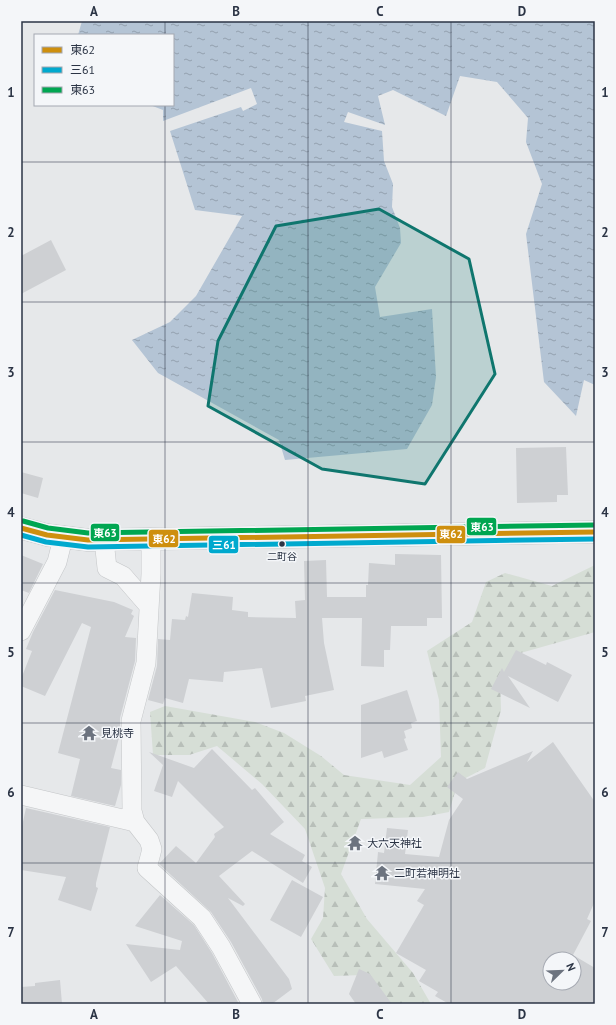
<svg xmlns="http://www.w3.org/2000/svg" width="616" height="1025" viewBox="0 0 616 1025" font-family="'PT Sans','Noto Sans JP',sans-serif">
<defs>
<pattern id="forest-firs" width="22" height="20" patternUnits="userSpaceOnUse"><rect width="22" height="20" fill="#d6ded6"/><path d="M5 1l3.5 6h-7zM16 11l3.5 6h-7z" fill="#b8bfb9"/></pattern>
<pattern id="water-ripples" width="26" height="14" patternUnits="userSpaceOnUse"><rect width="26" height="14" fill="#b4c4d5"/><path d="M2 4q2-2 4 0t4 0M15 11q2-2 4 0t4 0" fill="none" stroke="#93a0af"/></pattern>
</defs>
<rect width="100%" height="100%" fill="#e6e8ea"/>
<!-- forest -->
<path fill="url(#forest-firs)" d="M 595,565 L 595,632 L 517,654 L 500,679 L 501,710 L 485,768 L 458,782 L 449,812 L 423,817 L 361,819 L 341,874 L 367,919 L 413,973 L 431,1004 L 385,1004 L 362,975 L 334,976 L 311,939 L 323,918 L 325,888 L 305,829 L 262,784 L 217,746 L 189,755 L 153,755 L 150,712 L 165,706 L 255,722 L 284,733 L 321,756 L 344,775 L 410,785 L 441,757 L 439,700 L 427,651 L 472,622 L 486,582 L 505,573 L 552,586 Z"/>
<!-- water -->
<path fill="url(#water-ripples)" d="M 82,21 L 595,21 L 595,385 L 584,380 L 576,416 L 544,382 L 526,234 L 542,184 L 526,142 L 528,118 L 497,82 L 460,76 L 446,116 L 393,90 L 378,96 L 385,125 L 348,112 L 344,122 L 382,131 L 384,161 L 393,184 L 392,207 L 400,228 L 401,243 L 375,287 L 380,317 L 432,309 L 436,377 L 432,405 L 407,449 L 285,460 L 279,440 L 158,373 L 132,340 L 170,322 L 196,296 L 242,216 L 195,210 L 170,131 L 241,107 L 243,111 L 257,104 L 251,88 L 163,121 L 163,110 L 150,105 L 173,105 L 173,35 L 78,35 Z"/>
<!-- building -->
<path fill="#ced0d3" fill-rule="evenodd" d="M 51,240 L 66,270 L 21,294 L 21,256 Z
M 566,447 L 568,495 L 557,495 L 557,502 L 517,503 L 516,448 Z
M 21,472 L 43,478 L 38,498 L 21,493 Z
M 395,554 L 441,555 L 442,618 L 427,618 L 427,626 L 391,626 L 390,650 L 384,650 L 384,667 L 361,666 L 362,618 L 322,618 L 324,643 L 334,690 L 305,696 L 306,701 L 271,708 L 262,668 L 224,672 L 223,682 L 189,679 L 183,703 L 165,698 L 163,704 L 148,700 L 157,666 L 158,639 L 170,640 L 172,619 L 185,620 L 186,616 L 188,617 L 192,593 L 233,597 L 232,610 L 248,612 L 248,617 L 296,618 L 295,601 L 305,600 L 304,561 L 326,560 L 327,597 L 366,597 L 366,585 L 368,585 L 369,563 L 395,565 Z
M 21,555 L 43,564 L 29,593 L 21,590 Z
M 55,590 L 114,602 L 133,610 L 131,614 L 134,616 L 125,637 L 136,638 L 135,661 L 120,718 L 120,734 L 111,768 L 121,770 L 121,785 L 115,806 L 71,796 L 80,759 L 58,753 L 91,627 L 82,623 L 45,696 L 21,686 L 21,679 L 32,651 L 26,649 L 33,632 Z
M 516,650 L 546,665 L 547,662 L 572,675 L 558,702 L 508,676 L 530,708 L 491,689 L 502,668 L 504,672 Z
M 407,690 L 417,721 L 411,723 L 412,728 L 404,731 L 406,738 L 404,739 L 408,750 L 384,758 L 382,751 L 361,758 L 361,705 Z
M 553,742 L 595,802 L 595,901 L 587,919 L 591,921 L 573,955 L 595,968 L 595,1004 L 449,1004 L 435,996 L 438,992 L 419,981 L 426,970 L 396,953 L 424,905 L 417,901 L 425,889 L 375,884 L 378,852 L 384,853 L 387,828 L 408,830 L 405,854 L 439,857 L 449,820 L 463,799 L 447,787 L 458,772 L 467,779 L 533,751 L 527,762 ZM 550,959 L 574,959 L 574,983 L 550,983 Z
M 212,749 L 252,790 L 255,788 L 284,822 L 270,834 L 305,855 L 302,861 L 312,867 L 303,883 L 252,851 L 219,876 L 245,904 L 243,906 L 228,898 L 289,979 L 292,989 L 272,1004 L 263,1004 L 262,999 L 231,942 L 211,912 L 159,864 L 176,846 L 196,863 L 215,837 L 214,834 L 224,827 L 178,781 L 172,797 L 154,791 L 163,765 L 149,752 L 194,768 Z
M 26,808 L 110,827 L 96,883 L 96,887 L 98,888 L 91,911 L 58,900 L 66,877 L 21,870 L 21,831 Z
M 292,880 L 323,897 L 301,937 L 270,920 Z
M 160,895 L 194,925 L 212,953 L 239,1004 L 209,1004 L 176,966 L 151,982 L 126,944 L 180,950 L 182,941 L 135,926 Z
M 359,969 L 370,974 L 392,1004 L 356,1004 L 349,994 Z
M 60,980 L 62,1004 L 21,1004 L 21,987 L 35,986 L 35,983 Z"/>
<g fill="none" stroke-linecap="round" stroke-linejoin="round">
<defs>
<path id="minor" d="M 104,540 L 107,568 L 123,576 L 149,606
M 151,540 L 151,574 L 146,663 L 131,721 L 132,811 L 135,822 L 149,840 L 152,849 L 147,868 L 202,918 L 221,947 L 252,1004
M 21,631 L 57,562 L 63,538
M 21,795 L 135,822"/>
<path id="tertiary" d="M 21,528 L 47,535 L 88,540 L 595,532"/>
</defs>
<!-- minor casing -->
<use href="#minor" stroke="#c4c6c8" stroke-width="20"/>
<!-- tertiary casing -->
<use href="#tertiary" stroke="#c4c6c8" stroke-width="23"/>
<!-- minor -->
<use href="#minor" stroke="#f5f6f7" stroke-width="19"/>
<!-- tertiary -->
<use href="#tertiary" stroke="#f5f6f7" stroke-width="22"/>
<defs>
<path id="bus-1" d="M 21,528 L 47,535 L 88,540 L 595,532"/>
<path id="bus-2" d="M 21,535 L 46,542 L 88,547 L 595,539"/>
<path id="bus-3" d="M 23,521 L 48,528 L 88,533 L 595,525"/>
</defs>
<!-- bus-1 casing -->
<use href="#bus-1" stroke="#f4f6f9" stroke-width="8"/>
<!-- bus-2 casing -->
<use href="#bus-2" stroke="#f4f6f9" stroke-width="8"/>
<!-- bus-3 casing -->
<use href="#bus-3" stroke="#f4f6f9" stroke-width="8"/>
<!-- bus-1 -->
<use href="#bus-1" stroke="#ce8f0e" stroke-width="5"/>
<!-- bus-2 -->
<use href="#bus-2" stroke="#00a9ce" stroke-width="5"/>
<!-- bus-3 -->
<use href="#bus-3" stroke="#00a651" stroke-width="5"/>
</g>
<!-- marked area -->
<path fill="#0f766e" fill-opacity="0.2" stroke="#0f766e" stroke-width="3" stroke-linejoin="round" d="M 379,209 L 469,259 L 495,374 L 425,484 L 322,469 L 208,406 L 218,341 L 276,226 Z"/>
<!-- grid -->
<path fill="none" stroke="#2b3445" stroke-width="1" stroke-opacity="0.55" d="M 165,21 L 165,35M 308,21 L 308,1004M 451,21 L 451,1004M 165,105 L 165,1004M 21,162 L 595,162M 21,302 L 595,302M 21,442 L 595,442M 21,583 L 595,583M 21,723 L 595,723M 21,863 L 595,863"/>
<!-- icons -->
<defs>
<symbol id="temple-bare" viewBox="-9 -9 18 18"><path d="M0-6L5-2H3V0L6.5 2.5H4V6H1.5V3h-3V6H-4V2.5H-6.5L-3 0V-2H-5Z" fill="#6c737f" stroke="#f4f6f9" stroke-width="2.5" paint-order="stroke"/></symbol>
</defs>
<g fill-rule="evenodd">
<use href="#temple-bare" x="78" y="722" width="22" height="22"/>
<use href="#temple-bare" x="344" y="832" width="22" height="22"/>
<use href="#temple-bare" x="371" y="862" width="22" height="22"/>
</g>
<!-- markers -->
<circle fill="#2b3445" stroke="#f4f6f9" stroke-width="1.5" cx="282" cy="544" r="3.5"/>
<g text-anchor="middle" dominant-baseline="central" stroke-width="3" stroke-linejoin="round" paint-order="stroke">
<!-- bus labels -->
<g font-size="10" fill="#2b3445" stroke="#f4f6f9">
<text x="282" y="556">二町谷</text>
</g>
<!-- poi labels -->
<g font-size="11" fill="#2b3445" stroke="#f4f6f9" text-anchor="start">
<text x="101" y="733">見桃寺</text>
<text x="367" y="843">大六天神社</text>
<text x="394" y="873">二町若神明社</text>
</g>
</g>
<g stroke="#f4f6f9" stroke-width="1.5">
<rect x="466" y="517" width="31" height="19" rx="4" fill="#00a651"/>
<rect x="90" y="523" width="30" height="19" rx="4" fill="#00a651"/>
<rect x="436" y="525" width="30" height="19" rx="4" fill="#ce8f0e"/>
<rect x="148" y="529" width="31" height="19" rx="4" fill="#ce8f0e"/>
<rect x="208" y="535" width="31" height="19" rx="4" fill="#00a9ce"/>
</g>
<g font-size="11" text-anchor="middle" font-weight="bold" fill="#fff">
<text x="482" y="531">東63</text>
<text x="105" y="537">東63</text>
<text x="451" y="538">東62</text>
<text x="164" y="543">東62</text>
<text x="224" y="549">三61</text>
</g>
<!-- border -->
<rect width="616" height="1025" fill="none" stroke="#f4f6f9" stroke-width="44"/>
<!-- legend -->
<rect x="34" y="34" width="140" height="72" fill="#f4f6f9" stroke="#a4a8b1"/>
<rect x="42" y="47" width="20" height="6" fill="#ce8f0e" stroke="#a4a8b1"/>
<text x="70" y="54" font-size="12" fill="#2b3445">東62</text>
<rect x="42" y="67" width="20" height="6" fill="#00a9ce" stroke="#a4a8b1"/>
<text x="70" y="74" font-size="12" fill="#2b3445">三61</text>
<rect x="42" y="87" width="20" height="6" fill="#00a651" stroke="#a4a8b1"/>
<text x="70" y="94" font-size="12" fill="#2b3445">東63</text>
<!-- north arrow -->
<g transform="translate(562 971) rotate(67)"><circle r="19" fill="#f4f6f9" stroke="#a4a8b1"/>
<path d="M0-3L7 15L0 10L-7 15Z" fill="#6c737f"/>
<text y="-6" font-size="11" font-weight="bold" text-anchor="middle" fill="#2b3445">N</text>
</g>
<rect x="22" y="22" width="572" height="981" fill="none" stroke="#2b3445" stroke-width="1.5"/>
<g font-size="13" text-anchor="middle" font-weight="bold" fill="#2b3445">
<text x="94" y="16">A</text>
<text x="236" y="16">B</text>
<text x="380" y="16">C</text>
<text x="522" y="16">D</text>
<text x="11" y="97">1</text>
<text x="605" y="97">1</text>
<text x="11" y="237">2</text>
<text x="605" y="237">2</text>
<text x="11" y="377">3</text>
<text x="605" y="377">3</text>
<text x="11" y="517">4</text>
<text x="605" y="517">4</text>
<text x="11" y="657">5</text>
<text x="605" y="657">5</text>
<text x="11" y="797">6</text>
<text x="605" y="797">6</text>
<text x="11" y="937">7</text>
<text x="605" y="937">7</text>
<text x="94" y="1019">A</text>
<text x="236" y="1019">B</text>
<text x="380" y="1019">C</text>
<text x="522" y="1019">D</text>
</g>
</svg>
